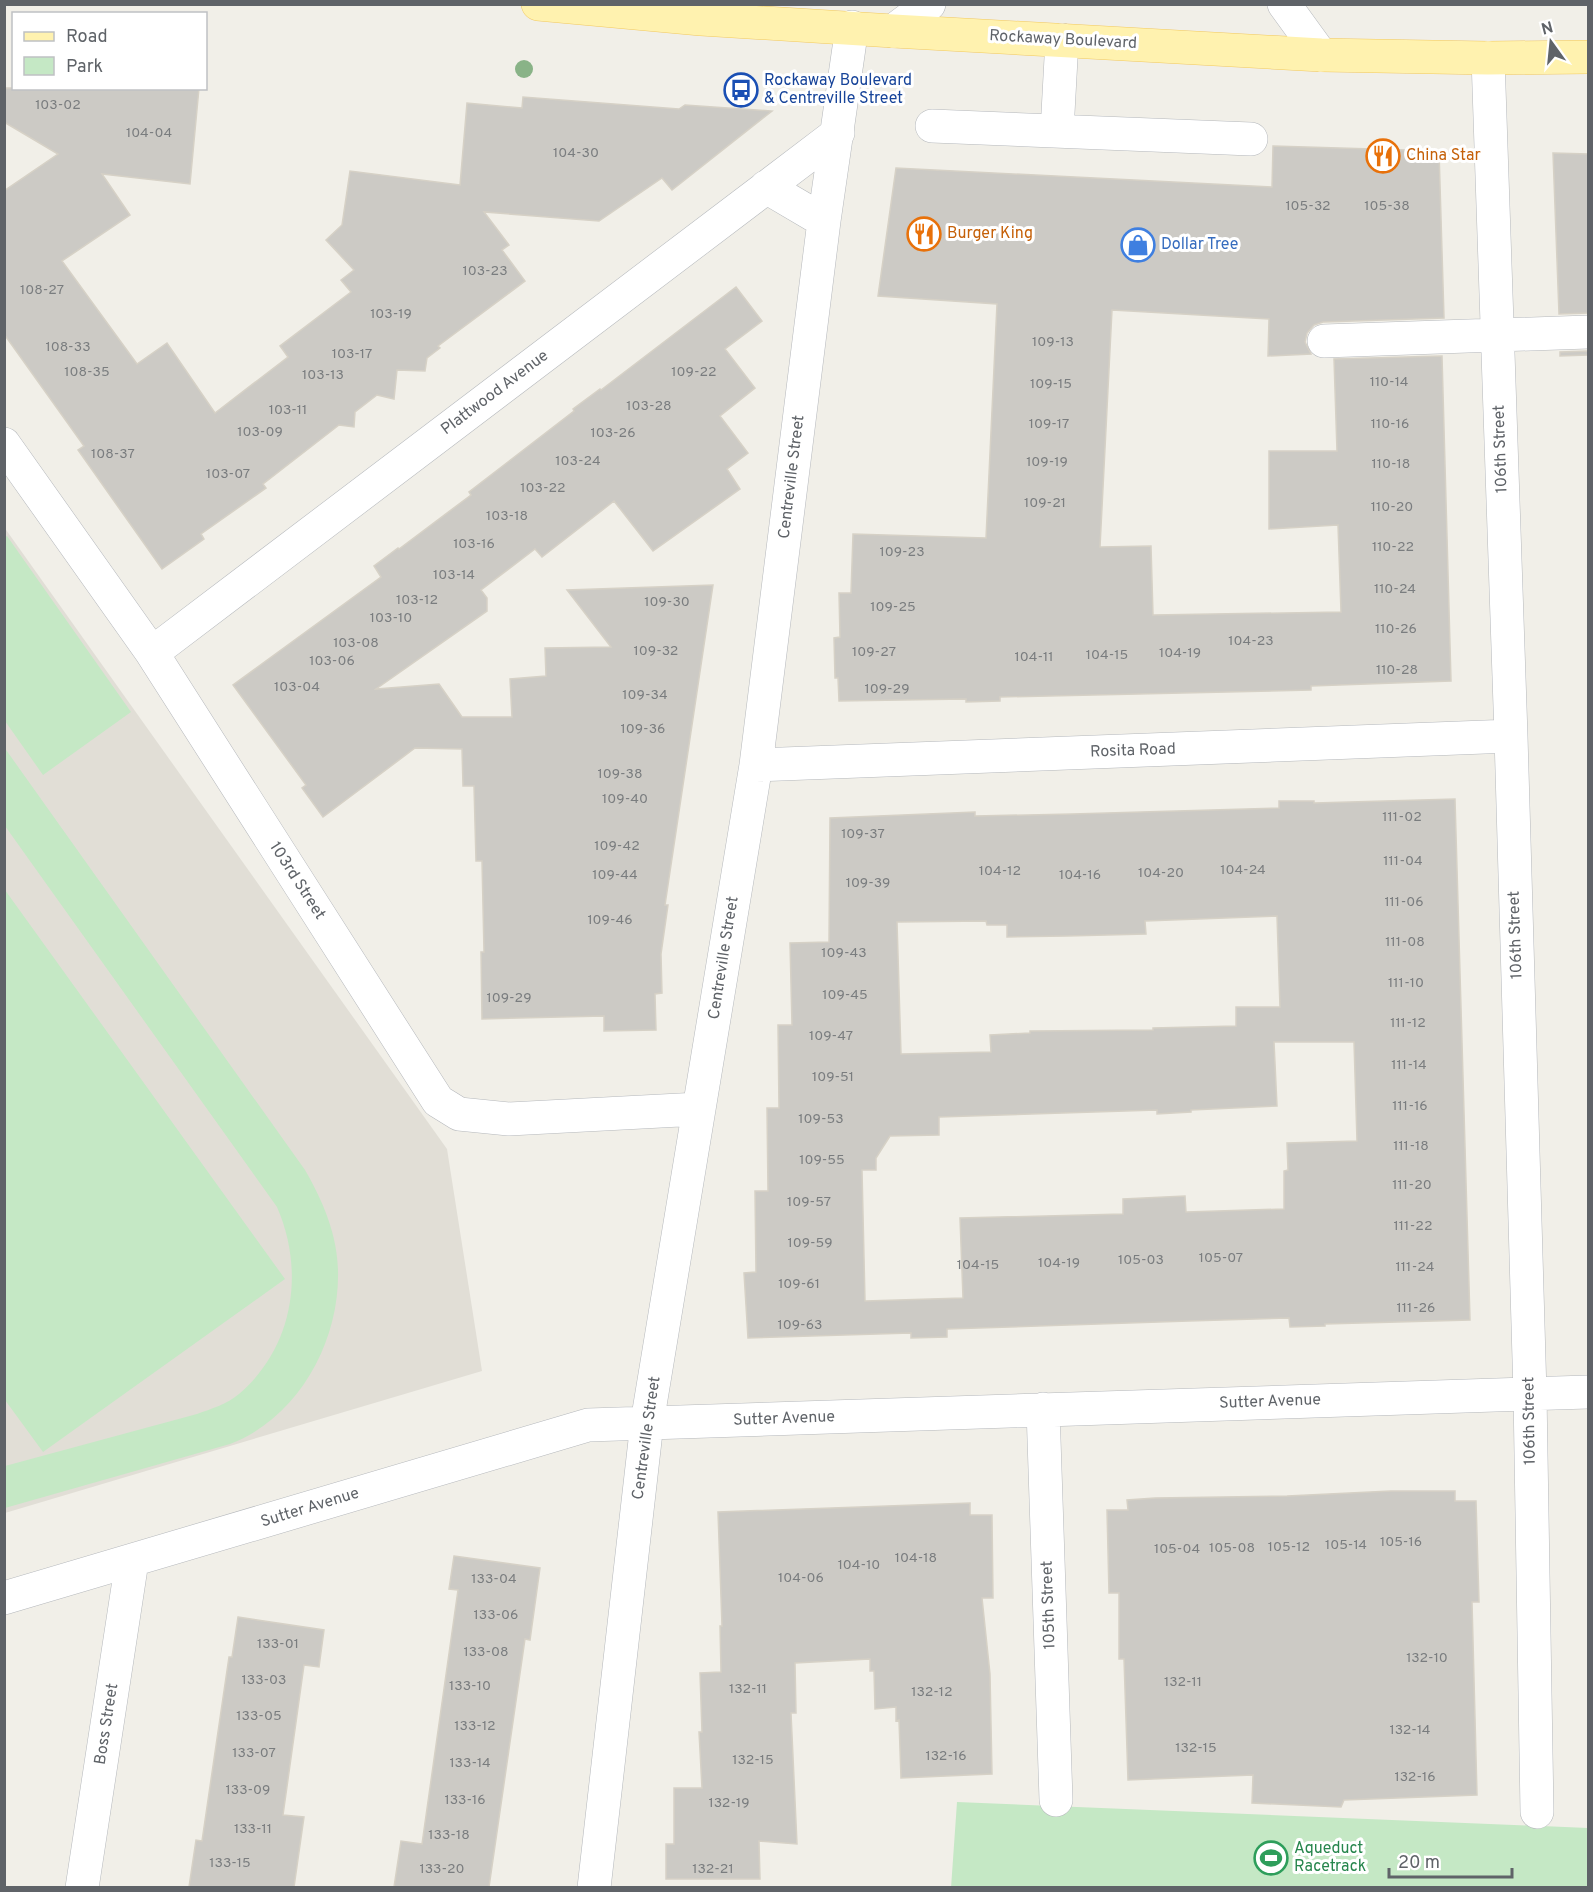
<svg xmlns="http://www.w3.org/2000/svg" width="1593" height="1892" viewBox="0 0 1593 1892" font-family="Overpass,sans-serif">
<rect width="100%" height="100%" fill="#f1efe8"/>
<!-- education -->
<path fill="#e1ded6" d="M 4,527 L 447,1149 L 482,1371 L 5,1513 Z"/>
<!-- green -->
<path fill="#c5e8c5" d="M 7,536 L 131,712 L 43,775 L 5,721 L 4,538 Z
M 4,747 L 305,1170 C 323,1201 337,1234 338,1270 C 340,1342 298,1418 230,1444 L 5,1508 L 5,1466 L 197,1414 C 211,1409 227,1404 239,1394 C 294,1347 305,1271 277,1207 L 5,826 Z
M 5,890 L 285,1279 L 43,1452 L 5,1400 Z
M 957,1802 L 1588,1828 L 1588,1887 L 951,1888 Z"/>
<!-- building -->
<path fill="#cccac5" stroke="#d6d1c6" stroke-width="1.5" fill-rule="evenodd" d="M 4,88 L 199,88 L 190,184 L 102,174 L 130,215 L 62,261 L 137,364 L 167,343 L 215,413 L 288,357 L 280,346 L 351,292 L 341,280 L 354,270 L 326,240 L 342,225 L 350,171 L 460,185 L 467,103 L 522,108 L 523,97 L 679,109 L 685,105 L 772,111 L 672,190 L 662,178 L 599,221 L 484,212 L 509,245 L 502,250 L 525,281 L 438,346 L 440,348 L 427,358 L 425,371 L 397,370 L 394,399 L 377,395 L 355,412 L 354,427 L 339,425 L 263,484 L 266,488 L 201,534 L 204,539 L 162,569 L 78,450 L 84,446 L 4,334 L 4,191 L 58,154 L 4,122 Z
M 1273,146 L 1439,151 L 1444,318 L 1323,322 L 1314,325 L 1307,333 L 1305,342 L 1311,354 L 1268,356 L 1269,319 L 1112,310 L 1100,547 L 1151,546 L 1153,615 L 1341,612 L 1338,525 L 1269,529 L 1269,451 L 1337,451 L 1334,359 L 1442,356 L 1451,681 L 1311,686 L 1311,690 L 1000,697 L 1000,701 L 966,702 L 966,699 L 839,701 L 838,678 L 835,678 L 834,638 L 840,637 L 839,593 L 851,593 L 853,534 L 986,538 L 997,304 L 878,296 L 896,168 L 1272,187 Z
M 1553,153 L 1588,154 L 1588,313 L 1559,314 Z
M 736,287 L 762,321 L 725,349 L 755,388 L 720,416 L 748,453 L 727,469 L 740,489 L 653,551 L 614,501 L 542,557 L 535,549 L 481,590 L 487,598 L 487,611 L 376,689 L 439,684 L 462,717 L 512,717 L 510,679 L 546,676 L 545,648 L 611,647 L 567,590 L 713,585 L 665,905 L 668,905 L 661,954 L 662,993 L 655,994 L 656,1030 L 604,1031 L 604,1016 L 482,1019 L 481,952 L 484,952 L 482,861 L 476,861 L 474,786 L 463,786 L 462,749 L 415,748 L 323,817 L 302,788 L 306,785 L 233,685 L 381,577 L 374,566 L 398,548 L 399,549 L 471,495 L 469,492 L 574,411 L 573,409 L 600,389 L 601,390 Z
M 1588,351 L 1588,355 L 1560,356 L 1560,352 Z
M 1455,799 L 1470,1320 L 1325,1324 L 1325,1326 L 1290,1327 L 1289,1318 L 1189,1321 L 947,1329 L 947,1337 L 911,1338 L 911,1333 L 748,1338 L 744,1273 L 756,1272 L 755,1191 L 768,1191 L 767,1108 L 779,1108 L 778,1025 L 792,1025 L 790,943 L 829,942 L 830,818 L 975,812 L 975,816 L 1072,814 L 1279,808 L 1279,801 L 1314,801 L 1314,803 ZM 1277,916 L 1280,1007 L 1236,1007 L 1236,1026 L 1153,1028 L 1153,1030 L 1030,1031 L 1030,1033 L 990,1035 L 991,1052 L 901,1054 L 897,922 L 986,921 L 987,925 L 1007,925 L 1007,937 L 1067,936 L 1146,934 L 1145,921 ZM 1274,1042 L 1354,1042 L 1357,1141 L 1287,1143 L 1288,1170 L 1284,1171 L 1284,1209 L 1186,1212 L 1185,1196 L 1123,1199 L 1123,1214 L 960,1218 L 963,1298 L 865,1301 L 862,1170 L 876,1170 L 876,1158 L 890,1136 L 939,1135 L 939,1117 L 1157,1110 L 1157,1114 L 1191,1112 L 1191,1110 L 1277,1106 Z
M 1391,1491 L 1455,1491 L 1455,1501 L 1476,1501 L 1479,1602 L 1472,1602 L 1477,1795 L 1344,1800 L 1341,1807 L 1252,1803 L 1253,1775 L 1128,1780 L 1124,1659 L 1119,1659 L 1119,1593 L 1109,1593 L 1107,1510 L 1128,1510 L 1127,1500 L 1155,1498 L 1287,1496 Z
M 970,1503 L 970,1515 L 992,1515 L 993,1598 L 982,1598 L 990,1674 L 992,1774 L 901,1778 L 899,1720 L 896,1721 L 896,1707 L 875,1709 L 874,1671 L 870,1671 L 870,1659 L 795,1663 L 796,1713 L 791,1713 L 797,1844 L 759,1841 L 760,1879 L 666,1879 L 666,1844 L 674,1844 L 674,1788 L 702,1788 L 699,1732 L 702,1732 L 700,1673 L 721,1672 L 720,1626 L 722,1626 L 718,1512 Z
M 454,1556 L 540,1568 L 530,1640 L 525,1639 L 489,1887 L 394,1887 L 401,1841 L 422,1844 L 458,1590 L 449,1589 Z
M 238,1617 L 324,1630 L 319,1667 L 304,1665 L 283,1815 L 304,1817 L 294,1887 L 189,1887 L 196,1840 L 202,1841 L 229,1657 L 232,1657 Z"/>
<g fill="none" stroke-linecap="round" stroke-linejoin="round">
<defs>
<path id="minor" d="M 1284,4 L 1321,55
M 893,31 L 929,4
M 1488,58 L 1511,736 L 1530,1394 L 1537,1812
M 932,126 L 1251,139
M 1057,131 L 1062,40
M 766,187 L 824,221
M 1324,341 L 1588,332
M 4,444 L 152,653 L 438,1101 L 459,1114 L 509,1119 L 699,1109
M 152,653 L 838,133
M 756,765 L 1511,736
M 1043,1409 L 1056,1800
M 4,1598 L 588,1425 L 1588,1392
M 82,1888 L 132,1561
M 594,1888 L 647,1423 L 756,765 L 824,221 L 852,27"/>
<path id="major" d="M 538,4 L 701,19 L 893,31 L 1321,55 L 1488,58 L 1588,57"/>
</defs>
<!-- minor casing -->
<use href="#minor" stroke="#b5b8bc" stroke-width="34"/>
<!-- major casing -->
<use href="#major" stroke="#f2c960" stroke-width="34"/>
<!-- minor -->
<use href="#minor" stroke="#fff" stroke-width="33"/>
<!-- major -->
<use href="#major" stroke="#fff2af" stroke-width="33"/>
</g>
<!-- trees -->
<circle fill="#89b387" cx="524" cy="69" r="9"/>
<!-- icons -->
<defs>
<symbol id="bus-ring" viewBox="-11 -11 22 22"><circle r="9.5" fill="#fff" stroke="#1a4fb4" stroke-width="1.5"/><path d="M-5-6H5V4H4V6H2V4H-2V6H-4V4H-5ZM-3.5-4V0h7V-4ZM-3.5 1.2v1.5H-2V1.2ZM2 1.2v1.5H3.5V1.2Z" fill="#1a4fb4"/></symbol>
<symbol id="restaurant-ring" viewBox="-11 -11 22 22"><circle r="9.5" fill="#fff" stroke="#e8710a" stroke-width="1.5"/><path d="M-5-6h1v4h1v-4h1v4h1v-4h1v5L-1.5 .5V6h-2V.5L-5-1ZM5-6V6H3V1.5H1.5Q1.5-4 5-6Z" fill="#e8710a"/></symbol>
<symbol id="shop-ring" viewBox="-11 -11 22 22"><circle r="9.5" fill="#fff" stroke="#3f7fe0" stroke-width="1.5"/><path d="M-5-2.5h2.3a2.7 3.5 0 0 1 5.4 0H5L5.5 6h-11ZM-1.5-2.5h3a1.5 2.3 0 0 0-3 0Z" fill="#3f7fe0"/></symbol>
<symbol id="stadium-ring" viewBox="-11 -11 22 22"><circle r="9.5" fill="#fff" stroke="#2e9e5b" stroke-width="1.5"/><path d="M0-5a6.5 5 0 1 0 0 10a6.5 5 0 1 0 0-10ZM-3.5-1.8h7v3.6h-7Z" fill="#2e9e5b"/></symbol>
</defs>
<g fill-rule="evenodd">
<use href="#bus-ring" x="722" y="71" width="38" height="38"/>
<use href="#restaurant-ring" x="1364" y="137" width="38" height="38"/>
<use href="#restaurant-ring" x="905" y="215" width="38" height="38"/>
<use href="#shop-ring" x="1119" y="226" width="38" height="38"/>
<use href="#stadium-ring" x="1252" y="1839" width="38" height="38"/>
</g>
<g text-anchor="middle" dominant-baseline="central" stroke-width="6" stroke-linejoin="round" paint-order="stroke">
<!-- number labels -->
<g font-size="14" fill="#7a7d7f">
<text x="58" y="105">103-02</text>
<text x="149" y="133">104-04</text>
<text x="576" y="153">104-30</text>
<text x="1308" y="206">105-32</text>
<text x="1387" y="206">105-38</text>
<text x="485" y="271">103-23</text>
<text x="42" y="290">108-27</text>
<text x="391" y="314">103-19</text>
<text x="1053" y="342">109-13</text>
<text x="68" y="347">108-33</text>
<text x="352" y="354">103-17</text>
<text x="87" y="372">108-35</text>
<text x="694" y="372">109-22</text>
<text x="323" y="375">103-13</text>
<text x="1389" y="382">110-14</text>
<text x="1051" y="384">109-15</text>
<text x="649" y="406">103-28</text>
<text x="288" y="410">103-11</text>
<text x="1049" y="424">109-17</text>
<text x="1390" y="424">110-16</text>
<text x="260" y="432">103-09</text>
<text x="613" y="433">103-26</text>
<text x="113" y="454">108-37</text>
<text x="578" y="461">103-24</text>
<text x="1047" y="462">109-19</text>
<text x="1391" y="464">110-18</text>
<text x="228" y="474">103-07</text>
<text x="543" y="488">103-22</text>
<text x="1045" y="503">109-21</text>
<text x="1392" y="507">110-20</text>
<text x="507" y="516">103-18</text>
<text x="474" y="544">103-16</text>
<text x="1393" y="547">110-22</text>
<text x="902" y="552">109-23</text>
<text x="454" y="575">103-14</text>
<text x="1395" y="589">110-24</text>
<text x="417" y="600">103-12</text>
<text x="667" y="602">109-30</text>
<text x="893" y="607">109-25</text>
<text x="391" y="618">103-10</text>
<text x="1396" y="629">110-26</text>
<text x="1251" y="641">104-23</text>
<text x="356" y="643">103-08</text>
<text x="656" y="651">109-32</text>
<text x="874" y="652">109-27</text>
<text x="1180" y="653">104-19</text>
<text x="1107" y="655">104-15</text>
<text x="1034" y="657">104-11</text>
<text x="332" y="661">103-06</text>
<text x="1397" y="670">110-28</text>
<text x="297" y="687">103-04</text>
<text x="887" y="689">109-29</text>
<text x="645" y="695">109-34</text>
<text x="643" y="729">109-36</text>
<text x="620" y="774">109-38</text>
<text x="625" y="799">109-40</text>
<text x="1402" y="817">111-02</text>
<text x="863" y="834">109-37</text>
<text x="617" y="846">109-42</text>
<text x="1403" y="861">111-04</text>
<text x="1243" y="870">104-24</text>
<text x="1000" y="871">104-12</text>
<text x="1161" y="873">104-20</text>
<text x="615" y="875">109-44</text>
<text x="1080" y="875">104-16</text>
<text x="868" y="883">109-39</text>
<text x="1404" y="902">111-06</text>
<text x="610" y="920">109-46</text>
<text x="1405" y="942">111-08</text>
<text x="844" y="953">109-43</text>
<text x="1406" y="983">111-10</text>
<text x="845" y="995">109-45</text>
<text x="509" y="998">109-29</text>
<text x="1408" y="1023">111-12</text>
<text x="831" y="1036">109-47</text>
<text x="1409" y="1065">111-14</text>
<text x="833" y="1077">109-51</text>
<text x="1410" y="1106">111-16</text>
<text x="821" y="1119">109-53</text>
<text x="1411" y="1146">111-18</text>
<text x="822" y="1160">109-55</text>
<text x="1412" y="1185">111-20</text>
<text x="809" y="1202">109-57</text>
<text x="1413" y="1226">111-22</text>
<text x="810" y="1243">109-59</text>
<text x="1221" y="1258">105-07</text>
<text x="1141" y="1260">105-03</text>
<text x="1059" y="1263">104-19</text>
<text x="978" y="1265">104-15</text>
<text x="1415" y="1267">111-24</text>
<text x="799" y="1284">109-61</text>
<text x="1416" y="1308">111-26</text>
<text x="800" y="1325">109-63</text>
<text x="1401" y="1542">105-16</text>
<text x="1346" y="1545">105-14</text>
<text x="1289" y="1547">105-12</text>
<text x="1232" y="1548">105-08</text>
<text x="1177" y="1549">105-04</text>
<text x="916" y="1558">104-18</text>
<text x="859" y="1565">104-10</text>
<text x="801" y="1578">104-06</text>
<text x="494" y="1579">133-04</text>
<text x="496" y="1615">133-06</text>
<text x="278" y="1644">133-01</text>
<text x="486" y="1652">133-08</text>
<text x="1427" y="1658">132-10</text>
<text x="264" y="1680">133-03</text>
<text x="1183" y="1682">132-11</text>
<text x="470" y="1686">133-10</text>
<text x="748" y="1689">132-11</text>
<text x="932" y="1692">132-12</text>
<text x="259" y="1716">133-05</text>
<text x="475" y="1726">133-12</text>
<text x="1410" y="1730">132-14</text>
<text x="1196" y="1748">132-15</text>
<text x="254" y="1753">133-07</text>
<text x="946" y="1756">132-16</text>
<text x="753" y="1760">132-15</text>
<text x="470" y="1763">133-14</text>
<text x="1415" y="1777">132-16</text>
<text x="248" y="1790">133-09</text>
<text x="465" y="1800">133-16</text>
<text x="729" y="1803">132-19</text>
<text x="253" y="1829">133-11</text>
<text x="449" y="1835">133-18</text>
<text x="230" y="1863">133-15</text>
<text x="442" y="1869">133-20</text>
<text x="713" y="1869">132-21</text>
</g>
<!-- street labels -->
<g font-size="16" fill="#5f6368" stroke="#fff">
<text transform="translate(1063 40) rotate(3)">Rockaway Boulevard</text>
<text transform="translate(495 393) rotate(-37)">Plattwood Avenue</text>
<text transform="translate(1501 449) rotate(-92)">106th Street</text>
<text transform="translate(792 477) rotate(-83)">Centreville Street</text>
<text transform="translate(1133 751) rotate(-2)">Rosita Road</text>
<text transform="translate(297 881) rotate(57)">103rd Street</text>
<text transform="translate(1516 935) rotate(-92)">106th Street</text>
<text transform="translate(724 958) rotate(-81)">Centreville Street</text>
<text transform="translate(1270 1402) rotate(-2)">Sutter Avenue</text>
<text transform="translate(784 1419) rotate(-2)">Sutter Avenue</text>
<text transform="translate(1530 1421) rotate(-91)">106th Street</text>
<text transform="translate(647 1438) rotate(-82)">Centreville Street</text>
<text transform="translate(310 1508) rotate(-17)">Sutter Avenue</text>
<text transform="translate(1049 1605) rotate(-92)">105th Street</text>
<text transform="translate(107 1724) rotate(-81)">Boss Street</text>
</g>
<!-- transit labels -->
<g font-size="16" fill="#164399" stroke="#fff" text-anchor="start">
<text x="764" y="81">Rockaway Boulevard<tspan x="764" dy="18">&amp; Centreville Street</tspan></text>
</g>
<!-- food labels -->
<g font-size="16" fill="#c56008" stroke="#fff" text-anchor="start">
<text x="1406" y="156">China Star</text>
<text x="947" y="234">Burger King</text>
</g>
<!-- shop labels -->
<g font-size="16" fill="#366cbe" stroke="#fff" text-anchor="start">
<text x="1161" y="245">Dollar Tree</text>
</g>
<!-- leisure labels -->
<g font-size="16" fill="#27864d" stroke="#fff" text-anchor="start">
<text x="1294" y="1849">Aqueduct<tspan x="1294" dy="18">Racetrack</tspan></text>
</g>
</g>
<!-- border -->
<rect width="1593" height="1892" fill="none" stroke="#5f6368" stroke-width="12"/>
<!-- legend -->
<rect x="12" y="12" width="195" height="78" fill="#ffffff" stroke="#bfc1c3" stroke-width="1.5"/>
<rect x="24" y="32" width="30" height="9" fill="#fff2af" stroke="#bfc1c3" stroke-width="1.5"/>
<text x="66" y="42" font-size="18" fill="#5f6368">Road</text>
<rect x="24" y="57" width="30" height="18" fill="#c5e8c5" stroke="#bfc1c3" stroke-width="1.5"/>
<text x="66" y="72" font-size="18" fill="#5f6368">Park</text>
<!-- north arrow -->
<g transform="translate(1551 42) rotate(345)" stroke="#ffffff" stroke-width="4.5" paint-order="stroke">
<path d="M0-4.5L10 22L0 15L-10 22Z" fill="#5f6368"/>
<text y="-9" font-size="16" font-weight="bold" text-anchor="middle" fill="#5f6368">N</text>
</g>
<!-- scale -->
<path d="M1389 1868v9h123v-9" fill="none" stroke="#5f6368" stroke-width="3"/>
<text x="1398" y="1868" font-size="18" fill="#5f6368" stroke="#ffffff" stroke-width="4.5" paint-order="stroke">20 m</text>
</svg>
